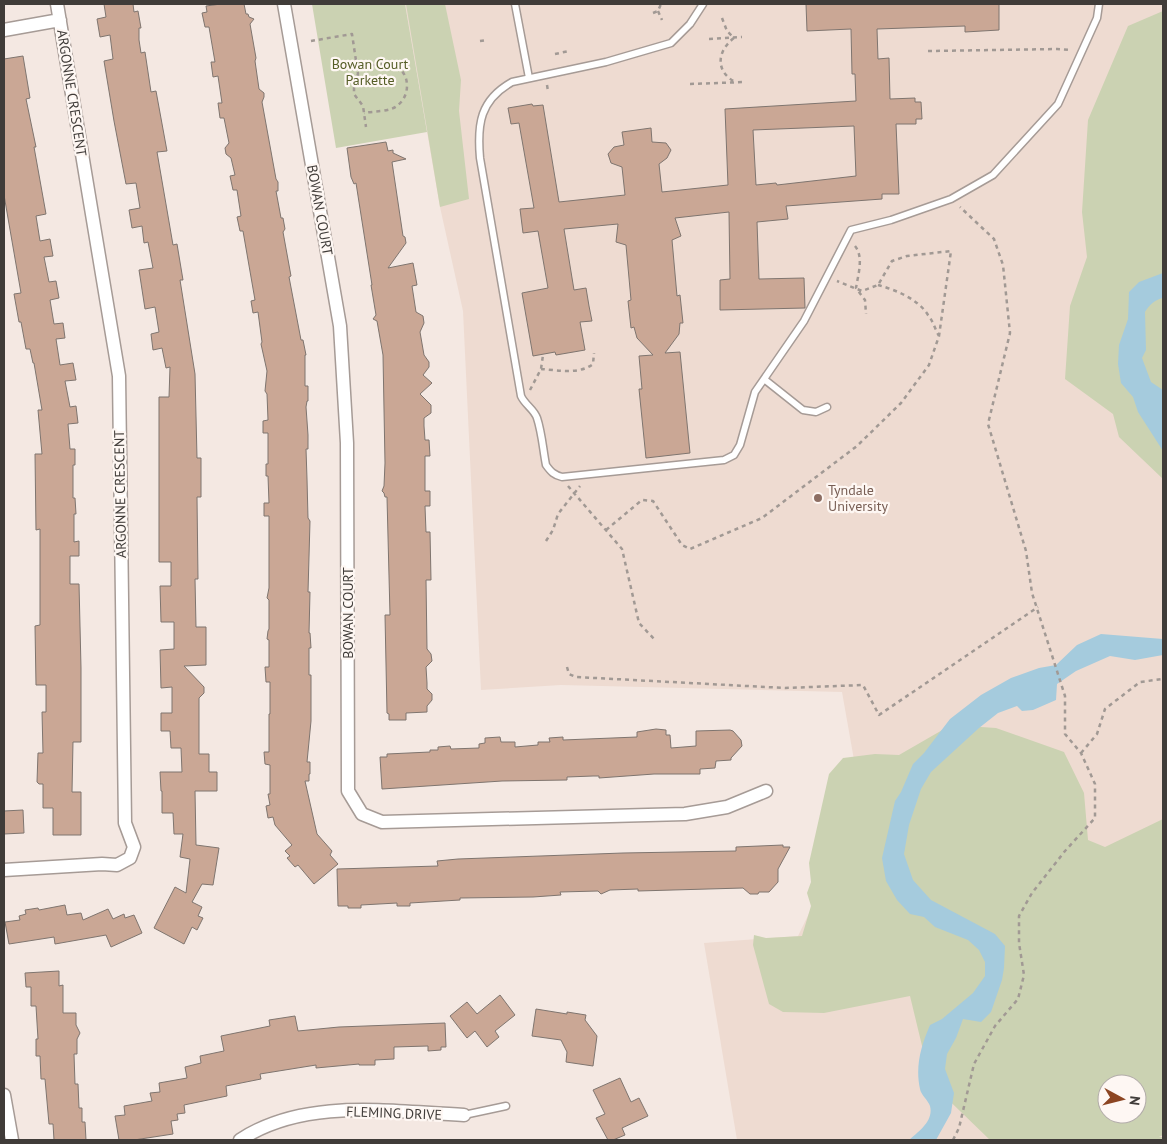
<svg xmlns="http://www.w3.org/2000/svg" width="1167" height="1144" viewBox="0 0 1167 1144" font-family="'PT Sans',sans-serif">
<rect width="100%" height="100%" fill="#f4e8e2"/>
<!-- built -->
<path fill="#eedbd1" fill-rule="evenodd" d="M 405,4 L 1163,4 L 1163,1137 L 1138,1140 L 737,1140 L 704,943 L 798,936 L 862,805 L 842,692 L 561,685 L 481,690 L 463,311 L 440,207 ZM 1107,1084 L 1137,1084 L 1137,1114 L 1107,1114 Z"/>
<!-- green -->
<path fill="#cbd2b2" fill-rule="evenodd" d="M 312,4 L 405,4 L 427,132 L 336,148 Z
M 406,4 L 445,4 L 461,80 L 459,111 L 469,199 L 440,207 Z
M 1163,11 L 1163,479 L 1119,437 L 1113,414 L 1065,379 L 1070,306 L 1087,257 L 1082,212 L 1088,120 L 1128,26 Z
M 951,725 L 996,728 L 1064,752 L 1084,793 L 1088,840 L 1105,847 L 1163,819 L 1163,1135 L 1159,1137 L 1163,1137 L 1163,1140 L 990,1140 L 931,1083 L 910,996 L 824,1013 L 783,1012 L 769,1004 L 753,945 L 754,935 L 766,938 L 802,936 L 811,906 L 807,893 L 811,882 L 809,863 L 829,774 L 843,758 L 875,754 L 899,755 ZM 1107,1084 L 1137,1084 L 1137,1114 L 1107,1114 Z"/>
<!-- water -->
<path fill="#a5cbdd" d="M 1163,273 L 1163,298 C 1156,299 1149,305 1145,312 L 1146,350 L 1142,358 L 1151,382 L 1163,390 L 1163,451 L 1138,412 L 1133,397 L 1121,383 L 1118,364 L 1119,345 L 1128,319 L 1129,292 L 1139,282 Z
M 1101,634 L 1163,639 L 1163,655 L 1135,660 L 1110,656 L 1076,671 L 1057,684 L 1056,700 L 1033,710 L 1022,711 L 1017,706 L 998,713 L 979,728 L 931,772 L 921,789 L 909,825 L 904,854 L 913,880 L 931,900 L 995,934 L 1005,946 L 1004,968 L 1002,980 L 991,1012 L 981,1022 L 963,1019 L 956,1038 L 947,1054 L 945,1069 L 954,1093 L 951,1113 L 936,1140 L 909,1140 C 918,1132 934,1121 930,1106 C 928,1100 921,1095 920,1089 C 915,1066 921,1046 930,1025 L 942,1019 L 973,993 L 985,976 L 985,962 L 979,950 L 968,940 L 935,927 L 924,917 L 910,914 L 897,900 L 886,881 L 882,858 L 895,801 L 901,792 L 913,764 L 924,753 L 950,719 L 981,695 L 1011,678 L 1039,668 L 1056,665 L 1077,645 Z"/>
<!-- building -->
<path fill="#caa795" stroke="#7f756f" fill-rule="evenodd" d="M 104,4 L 133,4 L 134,12 L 138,11 L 141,28 L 139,28 L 139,40 L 141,53 L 145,52 L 151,92 L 156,91 L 167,151 L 157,152 L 173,245 L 177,244 L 183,280 L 180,280 L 195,374 L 197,458 L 201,458 L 201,497 L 197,497 L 198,579 L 195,579 L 196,627 L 206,627 L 206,665 L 184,666 L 204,687 L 204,693 L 199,698 L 199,754 L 209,754 L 209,772 L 217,772 L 217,791 L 195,791 L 196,845 L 219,848 L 213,885 L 202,884 L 192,902 L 202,907 L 198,916 L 203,918 L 197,930 L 192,927 L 184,944 L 154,928 L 175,887 L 186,893 L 190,859 L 180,857 L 183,834 L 174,834 L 173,813 L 162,813 L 162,791 L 161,791 L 160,772 L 182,772 L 181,748 L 171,748 L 170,731 L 161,731 L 161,713 L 172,713 L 172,687 L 161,688 L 160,650 L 174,649 L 174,622 L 161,622 L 160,586 L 171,586 L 171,562 L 159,562 L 159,397 L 169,397 L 170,367 L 166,368 L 162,348 L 153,350 L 151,334 L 159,332 L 155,307 L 145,309 L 139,270 L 153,268 L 148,242 L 144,243 L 142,226 L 132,228 L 129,210 L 140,208 L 136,183 L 126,184 L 114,121 L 104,61 L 113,59 L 110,35 L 100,37 L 97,19 L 106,17 Z
M 221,4 L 244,4 L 246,14 L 248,14 L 249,17 L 254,19 L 250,24 L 256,58 L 255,61 L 259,89 L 264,93 L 264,97 L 262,102 L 276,179 L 278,182 L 278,191 L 276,191 L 281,218 L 283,218 L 285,229 L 283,232 L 291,276 L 289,277 L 301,340 L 303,340 L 306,355 L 305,355 L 305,386 L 308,386 L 308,401 L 307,401 L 306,407 L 308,435 L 308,449 L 306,449 L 307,479 L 308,518 L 310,521 L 308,592 L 310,592 L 309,633 L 310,633 L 311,648 L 309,648 L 309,675 L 311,675 L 311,721 L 307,762 L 310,762 L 310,774 L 309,774 L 309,781 L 305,781 L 317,834 L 332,851 L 330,855 L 338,864 L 314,884 L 298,865 L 295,867 L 287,858 L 290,856 L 285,851 L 292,845 L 275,825 L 273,817 L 268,818 L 266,806 L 270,805 L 268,794 L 270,794 L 270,765 L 265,764 L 264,752 L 269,752 L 269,714 L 270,714 L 270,682 L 266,682 L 265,667 L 269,667 L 269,640 L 267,639 L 268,631 L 269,629 L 269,600 L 267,598 L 269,588 L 269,516 L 264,516 L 264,503 L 269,503 L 268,476 L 266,476 L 266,464 L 268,464 L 268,433 L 263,433 L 263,421 L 268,420 L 267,394 L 265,391 L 267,371 L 261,344 L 262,342 L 258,312 L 253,313 L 251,301 L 255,300 L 243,231 L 240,231 L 237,217 L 241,216 L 237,190 L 233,190 L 230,176 L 235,175 L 231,158 L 226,154 L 225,148 L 229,143 L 224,118 L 220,118 L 218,103 L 222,103 L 218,76 L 213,77 L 211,62 L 215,62 L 209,27 L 205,27 L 202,13 L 207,12 L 206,6 Z
M 806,4 L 999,4 L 999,30 L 965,32 L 965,26 L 877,29 L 878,59 L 889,58 L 890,99 L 915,98 L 915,102 L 921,102 L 922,119 L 916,119 L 916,124 L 896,124 L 899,194 L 882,194 L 882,199 L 786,206 L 788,219 L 757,222 L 759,279 L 804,278 L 805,308 L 720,310 L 720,280 L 730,279 L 729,212 L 675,218 L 681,236 L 672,240 L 677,296 L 680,295 L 683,323 L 680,323 L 679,334 L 665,353 L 680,352 L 690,453 L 646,458 L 639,389 L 642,389 L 639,356 L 653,355 L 637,338 L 634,327 L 631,328 L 628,301 L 631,300 L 626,245 L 616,242 L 618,224 L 564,229 L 574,290 L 586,288 L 589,306 L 592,321 L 580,322 L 585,350 L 556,355 L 555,352 L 533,356 L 522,293 L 548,288 L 538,231 L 523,233 L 520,209 L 534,208 L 519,123 L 511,124 L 508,108 L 532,104 L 533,106 L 543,105 L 559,202 L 625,195 L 622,167 L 611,163 L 608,154 L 614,147 L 624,145 L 622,132 L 651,128 L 652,142 L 666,143 L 671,150 L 667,158 L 659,164 L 662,192 L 728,185 L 725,109 L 856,101 L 855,74 L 852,74 L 851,29 L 807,31 ZM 854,126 L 856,176 L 777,185 L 776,183 L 756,185 L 753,130 Z
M 23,56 L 30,98 L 26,99 L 36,147 L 34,147 L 46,214 L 36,216 L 40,241 L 50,239 L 53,256 L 44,257 L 49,282 L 56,281 L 59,298 L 50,300 L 54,324 L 63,323 L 65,338 L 56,339 L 60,365 L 73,363 L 76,380 L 65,381 L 70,407 L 76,406 L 78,423 L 68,424 L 70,449 L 75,449 L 75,465 L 73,465 L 73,498 L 75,498 L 76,514 L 74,514 L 74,542 L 79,541 L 79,556 L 70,556 L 70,584 L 79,584 L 81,668 L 81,742 L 73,742 L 72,792 L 81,792 L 81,835 L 53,835 L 53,808 L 43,808 L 43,784 L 39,784 L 37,782 L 38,753 L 43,753 L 42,712 L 46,712 L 46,685 L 36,685 L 35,626 L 40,625 L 40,529 L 36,530 L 35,454 L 42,454 L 38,410 L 42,410 L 34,363 L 33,363 L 30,349 L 26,349 L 21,322 L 19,322 L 14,294 L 21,293 L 4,195 L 4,59 Z
M 386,142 L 388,151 L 393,150 L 393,153 L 406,159 L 392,162 L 403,236 L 405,237 L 406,243 L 388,268 L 413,263 L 417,285 L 412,286 L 416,312 L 423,316 L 424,323 L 420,332 L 424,355 L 429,362 L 429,367 L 423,375 L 432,383 L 420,394 L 431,405 L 431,413 L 424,418 L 424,426 L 425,440 L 429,440 L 430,456 L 425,456 L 425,491 L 430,491 L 430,506 L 425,506 L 426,532 L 430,532 L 431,580 L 426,580 L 427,649 L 431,654 L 432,661 L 426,667 L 427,683 L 427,689 L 432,694 L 432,700 L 427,706 L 427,712 L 406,713 L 406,720 L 389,720 L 389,714 L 387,713 L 385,615 L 390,615 L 387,497 L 385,497 L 384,493 L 382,491 L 384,486 L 385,463 L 383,355 L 377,321 L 373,319 L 376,315 L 371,285 L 372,285 L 356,183 L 354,184 L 351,177 L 347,148 Z
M 656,729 L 666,730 L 666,735 L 670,735 L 671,748 L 696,746 L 696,731 L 730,730 L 733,731 L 741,740 L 742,746 L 731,758 L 731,760 L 716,761 L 715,768 L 700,769 L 700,774 L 654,774 L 599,778 L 599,776 L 593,776 L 567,777 L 567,780 L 502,781 L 382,789 L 380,757 L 387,757 L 387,754 L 430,752 L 430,750 L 438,750 L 438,747 L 450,746 L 451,749 L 479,748 L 479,744 L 485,743 L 485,738 L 500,737 L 501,742 L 515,742 L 515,747 L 538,745 L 538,742 L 550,742 L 549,738 L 563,737 L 563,740 L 637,737 L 637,732 Z
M 23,810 L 24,833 L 4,834 L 4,811 Z
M 783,845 L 783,847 L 790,847 L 778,869 L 778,882 L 769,892 L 759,892 L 758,894 L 750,894 L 743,888 L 638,891 L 638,889 L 610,890 L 601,894 L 598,891 L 560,892 L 561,895 L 533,897 L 460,898 L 460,900 L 410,903 L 410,906 L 397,906 L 397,903 L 361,905 L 361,908 L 348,908 L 348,906 L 338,906 L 337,869 L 438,866 L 437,861 L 458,859 L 623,853 L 736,851 L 736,847 Z
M 65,905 L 67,915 L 81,913 L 83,920 L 108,909 L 113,919 L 124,914 L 125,918 L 134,915 L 142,933 L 111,947 L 106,935 L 55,944 L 54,937 L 9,944 L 5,922 L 20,920 L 19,916 L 26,914 L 25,910 L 38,908 L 39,910 Z
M 59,971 L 59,986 L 63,985 L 63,1013 L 76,1013 L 76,1025 L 80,1033 L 77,1039 L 77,1054 L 74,1054 L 75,1084 L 78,1084 L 79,1108 L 82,1108 L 82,1122 L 85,1122 L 86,1140 L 54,1140 L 53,1124 L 49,1124 L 45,1079 L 41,1079 L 40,1056 L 36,1056 L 36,1039 L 38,1039 L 36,1006 L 31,1006 L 31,987 L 26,987 L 25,973 Z
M 500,995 L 515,1015 L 495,1031 L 499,1037 L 487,1047 L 475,1031 L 467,1038 L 450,1016 L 467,1002 L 477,1014 Z
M 536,1009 L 567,1014 L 567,1012 L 586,1015 L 585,1020 L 597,1036 L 593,1066 L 566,1062 L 567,1052 L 561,1040 L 532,1036 Z
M 295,1016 L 298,1031 L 339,1027 L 445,1023 L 446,1047 L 441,1047 L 441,1050 L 428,1051 L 428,1046 L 394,1047 L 394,1059 L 375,1060 L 375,1065 L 359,1065 L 359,1064 L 316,1068 L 316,1065 L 260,1074 L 261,1079 L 226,1086 L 227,1096 L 184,1105 L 185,1113 L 177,1114 L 178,1120 L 171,1121 L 173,1134 L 134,1140 L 119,1140 L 115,1116 L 125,1115 L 124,1106 L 152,1101 L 150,1093 L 160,1092 L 159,1083 L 187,1078 L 185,1067 L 201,1063 L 200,1056 L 224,1051 L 221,1036 L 270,1026 L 269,1020 Z
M 620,1078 L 631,1102 L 639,1098 L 648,1116 L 622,1128 L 625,1135 L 613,1140 L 608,1140 L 596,1118 L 605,1114 L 593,1090 Z"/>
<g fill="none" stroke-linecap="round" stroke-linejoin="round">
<defs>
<path id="service" d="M 515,4 L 529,78
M 703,4 L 690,24 L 671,43 L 606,62 L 512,82 C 480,100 477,124 480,158 L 521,396 C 525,405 534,409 537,418 C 542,433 543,450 546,465 C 551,472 554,475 562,477 L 724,460 L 734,455 L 740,445 L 755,392 L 804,321 L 851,230 L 891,220 L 951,199 L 993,175 L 1058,104 L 1097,18 L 1099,4
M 764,379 L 803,410 L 816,412 L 827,407
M 464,1115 L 506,1106"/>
<path id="minor" d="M 284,4 L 340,326 L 347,443 L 348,791 L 362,814 L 382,822 L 685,814 L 727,807 L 766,791
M 4,30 L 60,20
M 4,870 L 102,864 L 117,865 L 130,858 L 134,847 L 125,823 L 119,376 L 57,4
M 4,1095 L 12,1140
M 240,1140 C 305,1097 391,1112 464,1115"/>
</defs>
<!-- service casing -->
<use href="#service" stroke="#a69b96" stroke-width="9"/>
<!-- minor casing -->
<use href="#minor" stroke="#a69b96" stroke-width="15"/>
<!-- path -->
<path stroke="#a19994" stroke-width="2.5" stroke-dasharray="4 4" stroke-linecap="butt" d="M 658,11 L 662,20
M 653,13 L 658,11 L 661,4
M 722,18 L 727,31 L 734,38 C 717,51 715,71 735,82
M 709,39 L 742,37
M 311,41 L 352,34 L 358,74 L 354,84 L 354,94 L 363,106 L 366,127
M 480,41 L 487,40
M 928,51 L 1057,49 L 1070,50
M 555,54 L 569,51
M 357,68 C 367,67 378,63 388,64 C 409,66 413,93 398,105 C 391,112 374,111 364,113
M 690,84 L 745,82
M 547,85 L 548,91
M 855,246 C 864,257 858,275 856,288 L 865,300 L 866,314
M 878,285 C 896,290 918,299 928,315 C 933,321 935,329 939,336
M 541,369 C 557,370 579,375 593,364 L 594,353
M 530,390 L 541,369 L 543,355
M 568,486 L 622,549 L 639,623 L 656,641
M 606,530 L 642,500 L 653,501 L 682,545 L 690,549 L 762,518 L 857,446 L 901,403 L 929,365 L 939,336 L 951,251 L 907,256 L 892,261 L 878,285 L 862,291 L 837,281
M 546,541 L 553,530 L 558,514 L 580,486
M 567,667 L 569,674 L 576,677 L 785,688 L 863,685 L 879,715 L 1038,607
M 1081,753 L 1097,734 L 1105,709 L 1140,682 L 1163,679
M 953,1140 L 959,1128 L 974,1064 L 995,1026 L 1018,999 L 1024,975 L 1019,943 L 1019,916 L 1032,893 L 1065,851 L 1095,818 L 1095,784 L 1081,753 L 1065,734 L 1065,696 L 1032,593 L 1026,551 L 988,424 L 1010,333 L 1003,265 L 994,239 L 960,207"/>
<!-- service -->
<use href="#service" stroke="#fff" stroke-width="6"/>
<!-- minor -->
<use href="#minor" stroke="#fff" stroke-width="12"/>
</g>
<!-- markers -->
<circle fill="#8d6e63" stroke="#fef7f3" stroke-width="2" cx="818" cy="498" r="5"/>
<g text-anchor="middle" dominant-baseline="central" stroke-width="4.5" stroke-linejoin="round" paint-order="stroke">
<!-- park labels -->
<g font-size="14" fill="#555d26" stroke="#fef7f3">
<text x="370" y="64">Bowan Court<tspan x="370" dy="16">Parkette</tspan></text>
</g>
<!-- street labels -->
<g font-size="14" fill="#403c39" stroke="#fef7f3">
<text transform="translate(72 93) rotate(81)">ARGONNE CRESCENT</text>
<text transform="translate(320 210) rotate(80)">BOWAN COURT</text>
<text transform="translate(120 494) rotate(-91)">ARGONNE CRESCENT</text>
<text transform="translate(348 613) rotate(-90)">BOWAN COURT</text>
<text transform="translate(394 1113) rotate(2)">FLEMING DRIVE</text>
</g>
<!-- education labels -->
<g font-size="14" fill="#785e54" stroke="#fef7f3" text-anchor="start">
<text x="828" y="490">Tyndale<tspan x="828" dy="16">University</tspan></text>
</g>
</g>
<!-- border -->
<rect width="1167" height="1144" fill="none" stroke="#403c39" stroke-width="10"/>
<!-- north arrow -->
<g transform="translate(1122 1099) rotate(97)"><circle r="24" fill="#fef7f3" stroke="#b2aca9"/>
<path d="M0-4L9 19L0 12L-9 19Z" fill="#8c4522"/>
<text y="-8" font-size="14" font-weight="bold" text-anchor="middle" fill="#403c39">N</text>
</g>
</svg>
